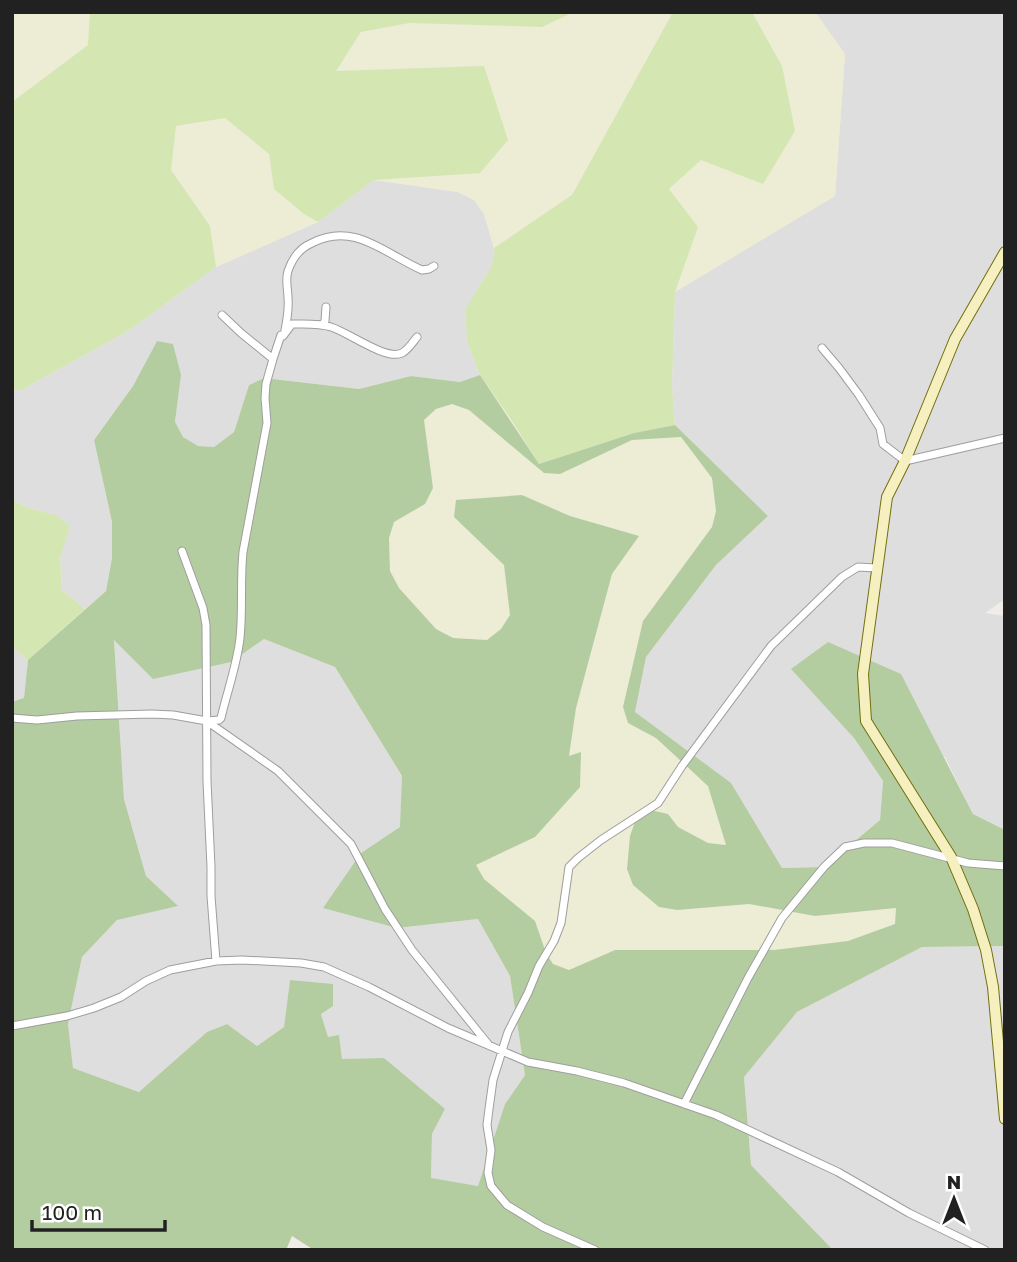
<svg xmlns="http://www.w3.org/2000/svg" width="1017" height="1262" viewBox="0 0 1017 1262" font-family="'Golos Text',sans-serif">
<rect width="100%" height="100%" fill="#f0ece8"/>
<!-- residential -->
<path fill="#dfdede" d="M 815,12 L 1005,12 L 1005,599 L 985,613 L 1005,616 L 1005,830 L 973,814 L 945,757 L 854,738 L 883,781 L 880,820 L 824,867 L 782,868 L 771,852 L 635,712 L 646,657 L 716,565 L 768,516 L 675,425 L 672,386 L 675,292 L 835,196 L 845,54 Z
M 374,180 L 458,192 L 474,200 L 484,214 L 494,248 L 492,265 L 465,310 L 467,342 L 480,375 L 460,382 L 411,376 L 359,389 L 264,378 L 249,385 L 234,432 L 214,447 L 198,446 L 182,437 L 175,422 L 181,375 L 157,341 L 133,386 L 94,440 L 112,522 L 112,558 L 106,591 L 85,609 L 62,590 L 58,516 L 26,507 L 12,499 L 12,391 L 23,389 L 128,331 L 216,267 L 318,222 Z
M 114,639 L 231,662 L 264,639 L 335,667 L 402,776 L 401,827 L 361,853 L 397,928 L 478,919 L 510,976 L 525,1075 L 505,1104 L 478,1186 L 431,1179 L 432,1134 L 445,1109 L 342,1059 L 339,1036 L 328,1037 L 321,1014 L 290,980 L 284,1027 L 257,1046 L 227,1024 L 207,1032 L 140,1092 L 73,1068 L 68,1024 L 82,957 L 117,920 L 146,876 L 124,798 Z
M 12,647 L 28,660 L 24,699 L 12,702 Z
M 1005,946 L 1005,1250 L 833,1250 L 751,1165 L 744,1077 L 797,1012 L 922,947 Z"/>
<!-- farmland -->
<path fill="#edecd5" d="M 12,12 L 90,12 L 89,44 L 12,102 Z
M 574,12 L 673,12 L 572,195 L 494,248 L 484,214 L 474,200 L 458,192 L 374,180 L 480,172 L 335,71 L 362,32 L 409,23 L 542,27 Z
M 752,12 L 815,12 L 845,54 L 835,196 L 675,292 L 698,227 L 669,189 L 701,160 L 782,66 Z
M 225,118 L 269,154 L 274,189 L 304,214 L 318,222 L 216,267 L 210,226 L 171,170 L 176,126 Z
M 452,404 L 469,410 L 544,473 L 560,474 L 632,440 L 681,437 L 712,478 L 716,511 L 712,527 L 643,621 L 628,723 L 656,738 L 708,786 L 726,845 L 708,843 L 678,827 L 668,814 L 659,907 L 677,910 L 749,904 L 815,916 L 896,908 L 895,924 L 848,941 L 774,950 L 615,950 L 569,970 L 553,964 L 546,953 L 535,921 L 484,879 L 475,865 L 535,837 L 580,752 L 569,757 L 576,708 L 612,574 L 639,536 L 570,516 L 522,495 L 454,517 L 504,565 L 510,615 L 502,629 L 487,640 L 453,638 L 436,629 L 399,588 L 390,571 L 389,538 L 394,522 L 425,504 L 433,488 L 424,420 L 436,409 Z"/>
<!-- grass -->
<path fill="#d4e6b2" d="M 90,12 L 574,12 L 542,27 L 409,23 L 361,32 L 336,71 L 484,66 L 508,140 L 480,173 L 374,180 L 318,222 L 304,214 L 274,189 L 269,154 L 225,118 L 176,126 L 171,170 L 210,226 L 216,267 L 128,331 L 23,389 L 12,391 L 12,102 L 88,45 Z
M 673,12 L 752,12 L 782,66 L 795,131 L 763,184 L 701,160 L 669,189 L 698,227 L 675,292 L 672,386 L 675,425 L 634,433 L 539,464 L 510,418 L 480,375 L 467,342 L 465,310 L 492,265 L 494,248 L 572,195 Z
M 12,499 L 26,507 L 58,516 L 70,527 L 60,558 L 62,590 L 85,609 L 28,660 L 12,647 Z"/>
<!-- forest -->
<path fill="#b4cda0" fill-rule="evenodd" d="M 157,341 L 173,344 L 181,375 L 175,422 L 183,437 L 198,446 L 214,447 L 234,432 L 249,385 L 264,378 L 359,389 L 411,376 L 460,382 L 480,375 L 539,464 L 634,433 L 675,425 L 768,516 L 716,565 L 646,657 L 635,712 L 731,783 L 782,868 L 824,867 L 880,820 L 883,781 L 854,738 L 791,669 L 828,642 L 901,674 L 973,814 L 1005,830 L 1005,946 L 922,947 L 797,1012 L 744,1077 L 751,1165 L 833,1250 L 314,1250 L 292,1236 L 286,1250 L 12,1250 L 12,702 L 24,698 L 28,660 L 106,591 L 112,558 L 112,522 L 94,440 L 133,386 ZM 452,404 L 469,410 L 544,473 L 560,474 L 632,440 L 681,437 L 712,478 L 716,511 L 712,527 L 643,621 L 623,707 L 628,723 L 656,738 L 708,786 L 726,845 L 708,843 L 678,827 L 668,814 L 650,810 L 636,819 L 630,836 L 627,869 L 633,885 L 659,907 L 677,910 L 749,904 L 815,916 L 896,908 L 895,924 L 848,941 L 774,950 L 615,950 L 569,970 L 553,964 L 546,953 L 535,921 L 484,879 L 476,865 L 535,837 L 580,787 L 581,752 L 569,756 L 576,708 L 612,574 L 639,536 L 570,516 L 522,495 L 456,500 L 454,517 L 504,565 L 510,615 L 501,629 L 487,640 L 453,638 L 436,629 L 399,588 L 390,571 L 389,538 L 394,522 L 425,504 L 433,488 L 424,420 L 436,409 ZM 264,639 L 335,667 L 402,776 L 400,827 L 361,853 L 323,908 L 397,928 L 478,919 L 510,976 L 525,1075 L 505,1104 L 478,1186 L 431,1178 L 432,1134 L 445,1109 L 384,1058 L 342,1059 L 339,1035 L 328,1037 L 321,1014 L 333,1006 L 333,984 L 290,980 L 284,1027 L 257,1046 L 227,1024 L 207,1032 L 139,1092 L 73,1068 L 68,1024 L 82,957 L 117,920 L 178,906 L 146,876 L 124,799 L 114,640 L 153,679 L 231,662 Z"/>
<g fill="none" stroke-linecap="round" stroke-linejoin="round">
<defs>
<path id="street" d="M 222,315 L 241,333 L 273,359
M 322,325 L 325,321 L 326,307
M 285,330 C 287,320 289,309 288,298 C 288,289 285,280 288,271 C 292,259 300,248 312,243 C 354,221 385,254 422,270 L 429,269 L 434,266
M 822,348 L 839,368 L 859,395 L 880,428 L 883,444 L 905,461 L 1005,438
M 182,551 L 203,608 L 206,625 L 207,781 L 211,867 L 211,896 L 216,961
M 12,718 L 37,720 L 77,716 L 152,714 L 173,715 L 207,721 L 219,720 L 221,718 C 227,692 237,665 240,638 C 243,610 240,581 243,552 L 267,423 L 265,398 L 266,384 L 273,359 L 281,335 L 283,336 L 292,324 C 305,324 319,323 331,327 C 348,332 386,361 402,353 C 408,350 413,342 417,337
M 208,722 L 278,771 L 351,844 L 385,909 L 412,950 L 488,1044
M 12,1026 L 67,1016 L 94,1008 L 121,997 L 146,981 L 170,970 L 216,961 L 242,960 L 301,963 L 324,967 L 369,987 L 448,1028 L 528,1062 L 577,1071 L 624,1083 L 716,1115 L 838,1172 L 909,1213 L 985,1250
M 684,1104 L 748,978 L 782,918 L 824,867 L 845,847 L 864,843 L 892,843 L 968,863 L 1005,866
M 595,1250 L 543,1227 L 507,1205 L 491,1186 L 488,1173 L 491,1150 L 487,1125 L 489,1109 L 493,1080 L 502,1051 L 508,1032 L 528,993 L 539,966 L 554,941 L 561,923 L 569,867 L 578,858 L 601,840 L 658,803 L 682,766 L 771,646 L 842,577 L 858,567 L 876,568"/>
<path id="secondary" d="M 1005,252 L 955,339 L 905,461 L 887,497 L 863,674 L 866,721 L 951,857 L 973,909 L 986,950 L 993,987 L 1005,1119"/>
</defs>
<!-- street casing -->
<use href="#street" stroke="#9e9e9e" stroke-width="9"/>
<!-- secondary casing -->
<use href="#secondary" stroke="#726e0d" stroke-width="12"/>
<!-- street -->
<use href="#street" stroke="#fff" stroke-width="7"/>
<!-- secondary -->
<use href="#secondary" stroke="#f6f0c1" stroke-width="10"/>
</g>
<!-- border -->
<rect width="1017" height="1262" fill="none" stroke="#212121" stroke-width="28"/>
<!-- north arrow -->
<g transform="translate(954 1199)" stroke="#ffffff" stroke-width="5" paint-order="stroke">
<path d="M0-5L12 26L0 18L-12 26Z" fill="#212121"/>
<text y="-10" font-size="19" font-weight="bold" text-anchor="middle" fill="#212121">N</text>
</g>
<!-- scale -->
<path d="M32 1220v10h133v-10" fill="none" stroke="#212121" stroke-width="3.5"/>
<text x="42" y="1220" font-size="21" fill="#212121" stroke="#ffffff" stroke-width="5" paint-order="stroke">100 m</text>
</svg>
